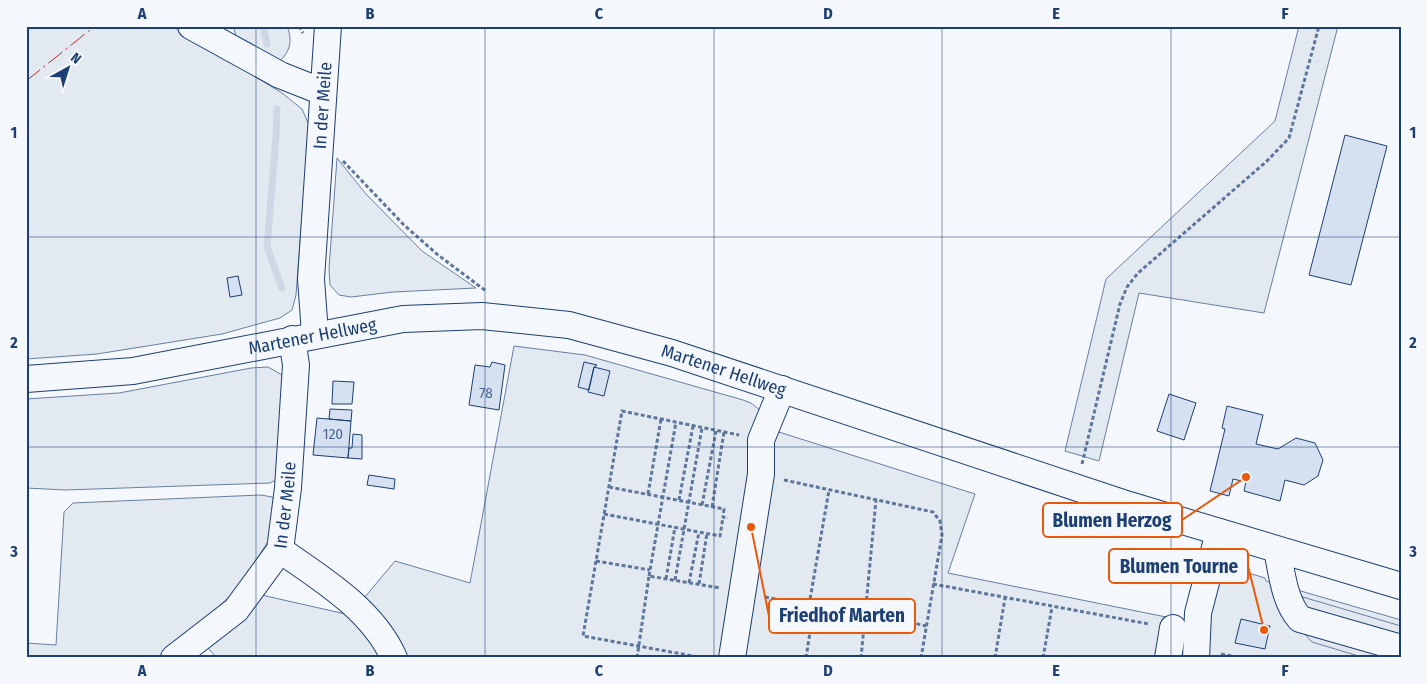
<svg xmlns="http://www.w3.org/2000/svg" width="1427" height="684" viewBox="0 0 1427 684" font-family="'Fira Sans Condensed',sans-serif">
<rect width="100%" height="100%" fill="#f4f7fb"/>
<!-- green -->
<path fill="#e3e9f0" stroke="#687fa3" d="M 26,26 L 172,26 L 282,93 L 302,109 L 309,125 L 296,295 L 292,310 L 280,318 L 222,334 L 97,354 L 26,359 Z
M 233,26 L 287,26 C 293,42 290,51 279,62 L 239,45 Z
M 1299,26 L 1338,26 L 1264,313 L 1139,293 L 1099,461 L 1065,451 L 1106,279 L 1275,121 Z
M 337,158 L 366,194 L 422,251 L 476,288 L 393,292 L 351,297 L 339,295 L 330,285 L 329,269 Z
M 514,346 L 585,355 L 743,400 L 751,403 L 761,411 L 763,427 L 975,494 L 948,573 L 1186,621 L 1222,565 L 1265,578 L 1266,581 L 1401,620 L 1401,658 L 217,658 L 207,647 L 257,594 L 350,615 L 395,561 L 470,583 Z
M 268,367 L 282,375 L 289,389 L 278,479 L 270,483 L 65,490 L 26,488 L 26,399 L 119,393 L 251,368 Z
M 261,495 L 272,497 L 277,503 L 269,540 L 239,587 L 200,625 L 160,658 L 26,658 L 26,643 L 56,645 L 64,512 L 73,503 Z"/>
<!-- parking -->
<path fill="#e3e8f0" stroke="#687fa3" d="M 1279,590 L 1401,626 L 1401,658 L 1365,658 L 1312,642 L 1287,615 Z"/>
<g fill="none" stroke-linecap="round" stroke-linejoin="round">
<!-- stream -->
<path stroke="#cfd7e4" stroke-width="7" d="M 263,26 L 267,44
M 277,109 L 276,137 L 267,247 L 282,288"/>
</g>
<!-- building -->
<path fill="#d5e0f0" stroke="#1d3f73" d="M 1345,135 L 1387,146 L 1351,285 L 1309,275 Z
M 238,276 L 242,295 L 230,297 L 227,278 Z
M 492,362 L 505,365 L 499,410 L 469,405 L 475,365 L 490,367 Z
M 584,362 L 597,365 L 594,367 L 589,390 L 578,387 Z
M 594,367 L 610,371 L 604,396 L 588,392 Z
M 333,381 L 354,382 L 352,404 L 332,404 Z
M 1169,394 L 1196,403 L 1184,440 L 1157,431 Z
M 1227,406 L 1263,415 L 1256,444 L 1278,449 L 1296,438 L 1315,443 L 1323,460 L 1318,476 L 1304,485 L 1285,480 L 1280,501 L 1244,491 L 1246,482 L 1233,479 L 1229,496 L 1210,491 L 1225,429 L 1222,428 Z
M 330,409 L 352,410 L 351,421 L 329,419 Z
M 317,418 L 351,421 L 348,458 L 313,455 Z
M 353,434 L 362,435 L 362,459 L 348,458 L 349,448 L 352,448 Z
M 369,475 L 395,479 L 394,489 L 367,485 Z
M 1241,619 L 1270,626 L 1265,649 L 1235,643 Z"/>
<g fill="none" stroke-linecap="round" stroke-linejoin="round">
<defs>
<g id="minor">
<path d="M 191,26 L 280,75 L 323,92"/>
<path id="s1" d="M 315,334 L 311,279 L 328,26"/>
<path id="s2" d="M 26,379 L 133,371 L 403,319 L 482,316 L 569,325 L 672,353 L 1129,505 L 1401,586"/>
<path d="M 280,550 C 322,579 373,610 394,658"/>
<path d="M 1277,550 C 1282,573 1284,601 1300,619 L 1401,648"/>
<path id="s3" d="M 174,658 L 236,610 L 280,550 L 288,488 L 296,365 L 292,339"/>
<path d="M 732,658 L 761,474 L 761,440 L 782,389"/>
<path d="M 1168,658 L 1173,628"/>
<path d="M 1196,658 L 1198,613 L 1219,532"/>
</g>
</defs>
<!-- minor casing -->
<use href="#minor" stroke="#1d3f73" stroke-width="28"/>
<!-- path -->
<path stroke="#5e769c" stroke-width="3" stroke-dasharray="4 2.5" stroke-linecap="butt" d="M 299,26 L 303,33
M 343,161 L 404,225 L 438,255 L 486,291
M 1082,464 L 1120,304 L 1127,287 L 1138,273 L 1267,161 L 1289,138 L 1319,26
M 784,480 L 933,512 L 940,521 L 942,535 L 921,658
M 609,487 L 724,509 L 723,517 L 728,518
M 648,494 L 661,419
M 679,500 L 693,426
M 702,505 L 716,431
M 712,507 L 724,432
M 604,514 L 720,536 L 723,517
M 596,561 L 650,570
M 649,576 L 676,422
M 666,579 L 675,527
M 675,580 L 702,428
M 689,583 L 699,532
M 699,584 L 707,533
M 933,584 L 1149,624
M 765,597 L 865,615
M 809,605 L 829,490
M 866,611 L 926,626
M 1221,654 L 1242,658
M 637,658 L 649,576 L 720,588
M 704,658 L 583,636 L 622,411 L 739,435
M 806,658 L 814,606
M 861,658 L 876,500
M 995,658 L 1005,598
M 1043,658 L 1052,607"/>
<!-- minor -->
<use href="#minor" stroke="#f4f7fb" stroke-width="26"/>
<!-- power -->
<path stroke="#c62828" stroke-width="1" stroke-dasharray="18 4 2.5 4" stroke-linecap="butt" d="M 26,81 L 95,26"/>
</g>
<!-- grid -->
<path fill="none" stroke="#1d3f73" stroke-width="1" stroke-opacity="0.55" d="M 256,26 L 256,658M 485,26 L 485,658M 714,26 L 714,658M 942,26 L 942,658M 1171,26 L 1171,658M 26,237 L 1401,237M 26,447 L 1401,447"/>
<g text-anchor="middle" dominant-baseline="central" stroke-width="4" stroke-linejoin="round" paint-order="stroke">
<!-- number labels -->
<g font-size="15" fill="#4b6792">
<text x="486" y="393">78</text>
<text x="333" y="434">120</text>
</g>
<!-- street labels -->
<g font-size="18" fill="#1d3f73" stroke="#f4f7fb">
<text stroke="none"><textPath href="#s1" startOffset="229">In der Meile</textPath></text>
<text stroke="none"><textPath href="#s2" startOffset="290">Martener Hellweg</textPath></text>
<text stroke="none"><textPath href="#s2" startOffset="710">Martener Hellweg</textPath></text>
<text stroke="none"><textPath href="#s3" startOffset="198">In der Meile</textPath></text>
</g>
</g>
<!-- callouts -->
<path fill="none" stroke="#e8590c" stroke-width="2" d="M1246 477L1182 520M1264 630L1248 566M751 527L769 616"/>
<g fill="#e8590c" stroke="#f4f7fb" stroke-width="2">
<circle cx="1246" cy="477" r="5"/>
<circle cx="1264" cy="630" r="5"/>
<circle cx="751" cy="527" r="5"/>
</g>
<g fill="#f4f7fb" stroke="#e8590c" stroke-width="2">
<rect x="1043" y="503" width="139" height="34" rx="5"/>
<rect x="1109" y="549" width="139" height="34" rx="5"/>
<rect x="769" y="599" width="146" height="34" rx="5"/>
</g>
<g font-size="19" text-anchor="middle" font-weight="bold" fill="#1d3f73">
<text x="1112" y="527">Blumen Herzog</text>
<text x="1179" y="573">Blumen Tourne</text>
<text x="842" y="622">Friedhof Marten</text>
</g>
<!-- border -->
<rect width="1427" height="684" fill="none" stroke="#f4f7fb" stroke-width="55"/>
<!-- north arrow -->
<g transform="translate(68 68) rotate(39)" stroke="#f4f7fb" stroke-width="4" paint-order="stroke">
<path d="M0-4L9 19L0 12L-9 19Z" fill="#1d3f73"/>
<text y="-8" font-size="14" font-weight="bold" text-anchor="middle" fill="#1d3f73">N</text>
</g>
<rect x="28" y="28" width="1372" height="628" fill="none" stroke="#1d3f73" stroke-width="2"/>
<g font-size="16" text-anchor="middle" font-weight="bold" fill="#1d3f73">
<text x="142" y="19">A</text>
<text x="370" y="19">B</text>
<text x="599" y="19">C</text>
<text x="828" y="19">D</text>
<text x="1056" y="19">E</text>
<text x="1285" y="19">F</text>
<text x="14" y="138">1</text>
<text x="1413" y="138">1</text>
<text x="14" y="348">2</text>
<text x="1413" y="348">2</text>
<text x="14" y="557">3</text>
<text x="1413" y="557">3</text>
<text x="142" y="676">A</text>
<text x="370" y="676">B</text>
<text x="599" y="676">C</text>
<text x="828" y="676">D</text>
<text x="1056" y="676">E</text>
<text x="1285" y="676">F</text>
</g>
</svg>
